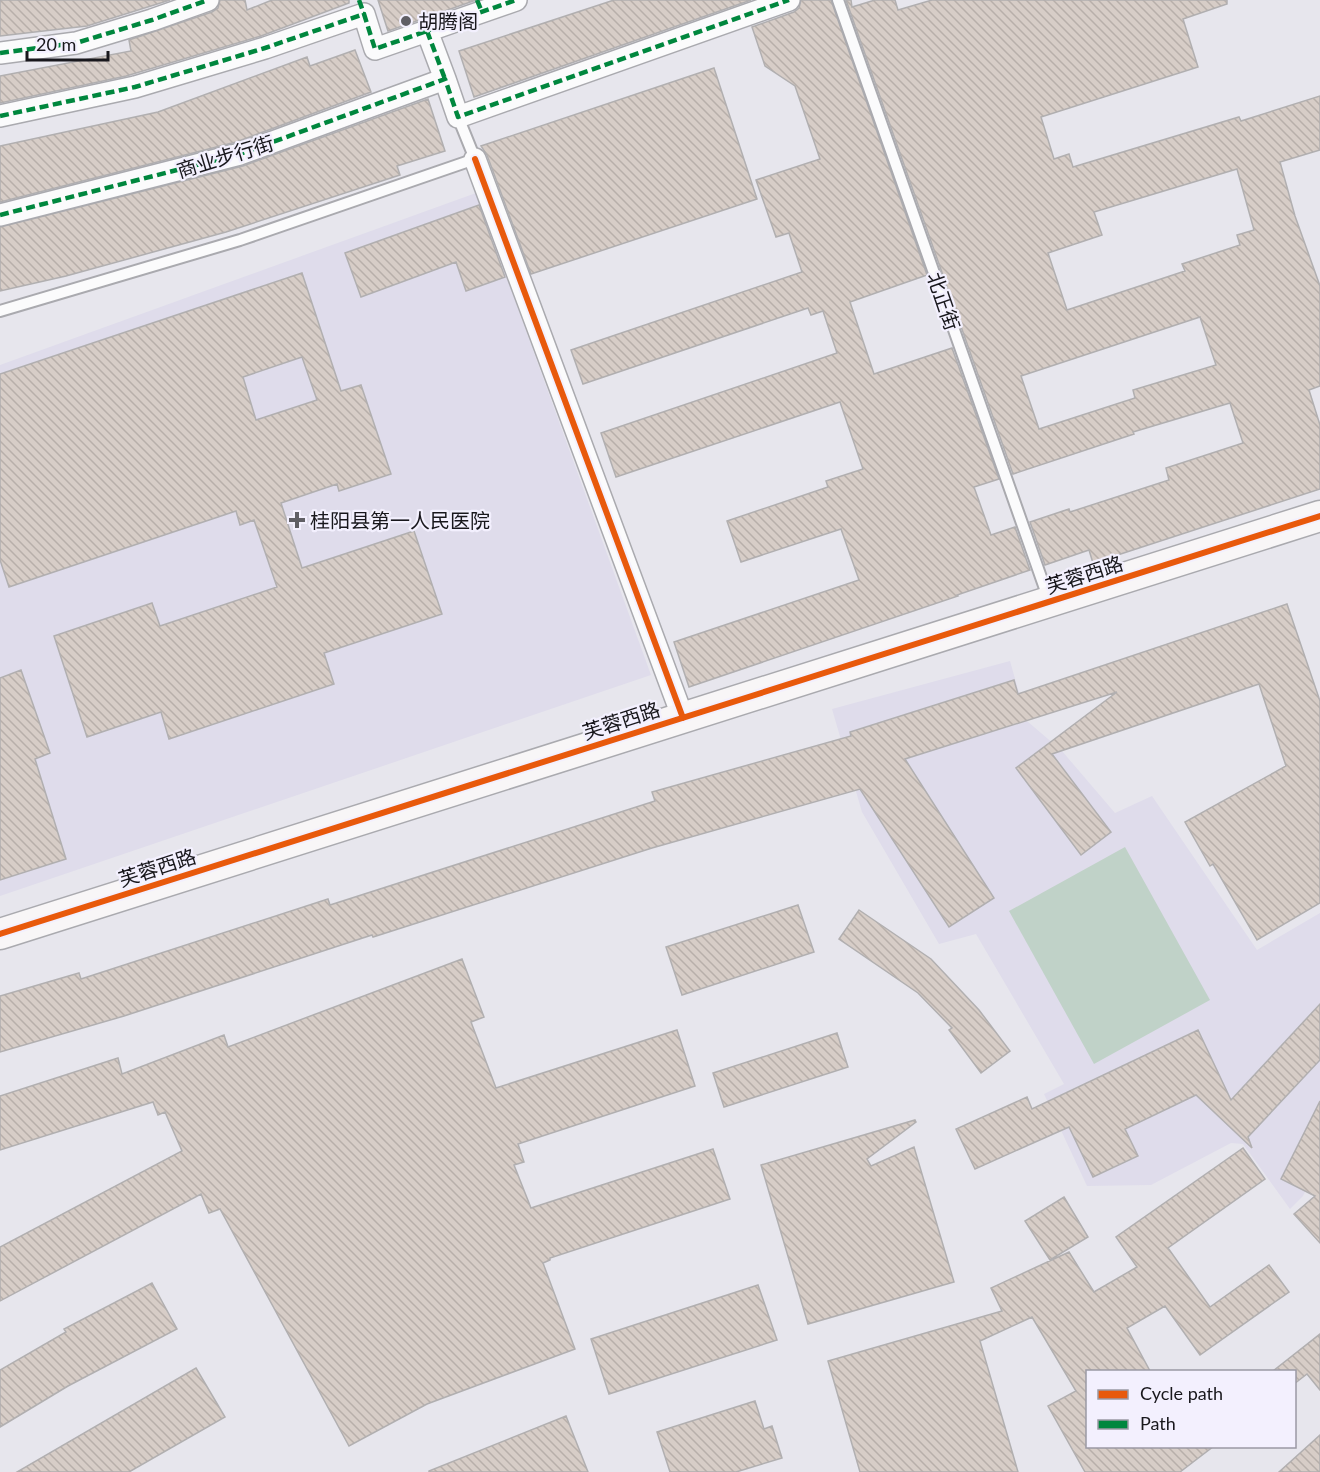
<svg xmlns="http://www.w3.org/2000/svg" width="1320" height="1472" viewBox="0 0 1320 1472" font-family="Lato,'Noto Sans SC',sans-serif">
<defs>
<pattern id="building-back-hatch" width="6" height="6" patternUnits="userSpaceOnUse" patternTransform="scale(1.5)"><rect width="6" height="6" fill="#d7cdc7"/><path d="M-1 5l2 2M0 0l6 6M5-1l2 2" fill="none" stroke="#b8afaa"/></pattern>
</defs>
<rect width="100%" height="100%" fill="#e7e6ed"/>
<!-- built -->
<path fill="#dfdceb" d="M 476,193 L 651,675 L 0,896 L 0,365 Z
M 1010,661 L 1027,721 L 1062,751 L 1115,813 L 1152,796 L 1257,950 L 1320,913 L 1320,1159 L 1303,1196 L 1290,1209 L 1243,1144 L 1231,1143 L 1151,1185 L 1087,1186 L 1044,1094 L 1064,1084 L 976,934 L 939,944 L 862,812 L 832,709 Z"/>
<!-- pitch -->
<path fill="#c0d2c8" d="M 1125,847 L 1210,1000 L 1094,1064 L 1009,911 Z"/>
<!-- building -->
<path fill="url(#building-back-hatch)" stroke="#b1afb0" stroke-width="1.5" fill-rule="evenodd" d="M 0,0 L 170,0 L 87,26 L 0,36 Z
M 220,0 L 245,0 L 247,10 L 272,0 L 349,0 L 349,3 L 261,36 L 126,76 L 0,103 L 0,76 L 131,51 L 129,40 L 212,12 L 218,8 Z
M 378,0 L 476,0 L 388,31 Z
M 614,0 L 751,0 L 474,97 L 459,51 Z
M 801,0 L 831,0 L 927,275 L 850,302 L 874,374 L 952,348 L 999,479 L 974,487 L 991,535 L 1015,527 L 1030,570 L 957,595 L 958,596 L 689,687 L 674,642 L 859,580 L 841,529 L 741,562 L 727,521 L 828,487 L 826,481 L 863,469 L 840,402 L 616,477 L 601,433 L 837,353 L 823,311 L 811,315 L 808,308 L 583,384 L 571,350 L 802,272 L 789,233 L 776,237 L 756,180 L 820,159 L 795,86 L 765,66 L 752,27 L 794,12 L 799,8 Z
M 846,0 L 851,0 L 852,7 L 875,0 L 895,0 L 898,10 L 932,0 L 1227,0 L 1227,4 L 1183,19 L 1198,67 L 1041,117 L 1054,159 L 1069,154 L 1073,167 L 1239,117 L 1241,121 L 1320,96 L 1320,150 L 1280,162 L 1295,216 L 1320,286 L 1320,386 L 1309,390 L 1320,425 L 1320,489 L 1093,563 L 1089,550 L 1045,565 L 1030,522 L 1069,509 L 1070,512 L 1169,480 L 1166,468 L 1243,443 L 1230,403 L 1133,432 L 1134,434 L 1013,474 ZM 1237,169 L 1254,230 L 1237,235 L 1240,245 L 1182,264 L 1185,271 L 1067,310 L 1048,253 L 1102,235 L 1094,212 ZM 1200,317 L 1216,365 L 1133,390 L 1135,398 L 1039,429 L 1021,376 Z
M 355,50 L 371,92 L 236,142 L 0,202 L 0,146 L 158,112 L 307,57 L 310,66 Z
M 714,68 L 757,199 L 531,274 L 487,155 L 481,146 Z
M 428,99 L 445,151 L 397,166 L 400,175 L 226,232 L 66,276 L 0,291 L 0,227 L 243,166 Z
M 479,205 L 505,277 L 466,291 L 456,262 L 361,297 L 345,253 Z
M 302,273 L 341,391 L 361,385 L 391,474 L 339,491 L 337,484 L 281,503 L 302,568 L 414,531 L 442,614 L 324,653 L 334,684 L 169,739 L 161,712 L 87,737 L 54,636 L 152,603 L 160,626 L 277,587 L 254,520 L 240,525 L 236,511 L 9,587 L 0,560 L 0,374 ZM 302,357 L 317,400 L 256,420 L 243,377 Z
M 1287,604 L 1320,701 L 1320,903 L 1257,940 L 1213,864 L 1210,866 L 1185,822 L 1286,766 L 1259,684 L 1052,754 L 1111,832 L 1081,855 L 1016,768 L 1117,692 L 905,759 L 994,898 L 949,927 L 860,789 L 652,848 L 373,937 L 372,935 L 124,1016 L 0,1052 L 0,996 L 79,973 L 81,979 L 328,899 L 330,905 L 655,801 L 652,792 L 851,736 L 850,732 L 1014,680 L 1018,694 Z
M 21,670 L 50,753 L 35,759 L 66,859 L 0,880 L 0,678 Z
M 798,905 L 814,952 L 682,995 L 666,947 Z
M 859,910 L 931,959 L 979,1010 L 1010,1051 L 981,1073 L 949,1030 L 952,1028 L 918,993 L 839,939 Z
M 462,959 L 484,1017 L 471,1022 L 496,1088 L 677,1030 L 695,1086 L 518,1144 L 524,1162 L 514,1165 L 531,1208 L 713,1149 L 730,1199 L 550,1258 L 550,1260 L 543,1263 L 575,1349 L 427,1404 L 349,1446 L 220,1209 L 209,1213 L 201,1194 L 0,1301 L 0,1247 L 182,1151 L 165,1112 L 158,1115 L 153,1102 L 0,1150 L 0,1096 L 118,1058 L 122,1074 L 224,1035 L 228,1047 Z
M 1320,1004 L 1320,1060 L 1248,1137 L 1252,1148 L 1196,1095 L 1125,1129 L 1138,1156 L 1093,1177 L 1069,1127 L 975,1169 L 956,1129 L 1027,1097 L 1032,1109 L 1198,1030 L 1231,1100 Z
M 837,1033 L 848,1067 L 724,1107 L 713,1073 Z
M 1320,1101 L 1320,1243 L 1294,1214 L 1315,1196 L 1281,1179 Z
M 915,1120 L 916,1122 L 867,1159 L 871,1166 L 914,1147 L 954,1282 L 808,1324 L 761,1165 Z
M 1243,1148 L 1265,1179 L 1168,1248 L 1210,1307 L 1269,1265 L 1289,1292 L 1200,1355 L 1165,1306 L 1127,1328 L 1150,1371 L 1088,1371 L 1088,1446 L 1214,1446 L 1180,1472 L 1085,1472 L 1048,1406 L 1076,1391 L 1032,1317 L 980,1341 L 1018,1472 L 860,1472 L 828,1361 L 1002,1311 L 991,1288 L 1069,1252 L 1094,1292 L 1137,1267 L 1116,1237 Z
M 1064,1197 L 1088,1237 L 1050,1260 L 1025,1221 Z
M 152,1283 L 177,1329 L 68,1386 L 0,1427 L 0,1370 L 66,1332 L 64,1329 Z
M 758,1285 L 777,1340 L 609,1394 L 591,1339 Z
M 1320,1334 L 1320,1390 L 1307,1374 L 1294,1384 L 1294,1371 L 1273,1371 Z
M 196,1368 L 225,1417 L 129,1472 L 17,1472 Z
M 755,1401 L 764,1429 L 772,1426 L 782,1458 L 736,1472 L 670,1472 L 657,1432 Z
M 566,1416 L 588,1472 L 429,1472 L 429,1471 Z
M 1320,1435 L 1320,1472 L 1279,1472 Z"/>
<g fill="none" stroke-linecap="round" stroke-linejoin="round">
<defs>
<path id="lane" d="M 838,0 L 1049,600
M 0,311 L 240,240 L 475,159 L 458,117"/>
<path id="street" d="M 427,31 L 445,79
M 0,53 L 76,43 L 152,20 L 208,0
M 0,116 L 135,87 L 265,48 L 364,14 L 375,49 L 516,0
M 475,159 L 683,718
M 0,215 L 240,154 L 445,79 L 458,117 L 789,0"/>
<path id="secondary" d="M 0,934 L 1320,516"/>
</defs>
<!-- lane casing -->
<use href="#lane" stroke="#aaaaaf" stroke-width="14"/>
<!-- street casing -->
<use href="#street" stroke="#aaaaaf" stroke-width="24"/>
<!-- secondary casing -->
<use href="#secondary" stroke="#aaaaaf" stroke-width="33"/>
<!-- lane -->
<use href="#lane" stroke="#fbfbfc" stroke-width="10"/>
<!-- street -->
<use href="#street" stroke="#fbfbfc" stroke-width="21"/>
<!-- secondary -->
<use href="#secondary" stroke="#f8f6f7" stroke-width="30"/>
<!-- quiet -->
<path stroke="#00873e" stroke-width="4.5" stroke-dasharray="9 4.5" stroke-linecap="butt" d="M 359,0 L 364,14
M 477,0 L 482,12
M 427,31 L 445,79
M 0,53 L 76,43 L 152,20 L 208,0
M 0,116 L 135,87 L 265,48 L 364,14 L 375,49 L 516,0
M 0,215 L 240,154 L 445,79 L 458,117 L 789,0"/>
<defs>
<path id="cycleway" d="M 475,159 L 683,718
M 0,934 L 1320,516"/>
</defs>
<!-- cycleway casing -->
<use href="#cycleway" stroke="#f3f0fe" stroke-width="10"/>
<!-- cycleway -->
<use href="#cycleway" stroke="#e8590c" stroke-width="6"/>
</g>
<!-- markers -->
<g fill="#605f65" stroke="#f3f0fe" stroke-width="2">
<circle cx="406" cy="21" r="6"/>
<path d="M294 511h6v6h6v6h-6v6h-6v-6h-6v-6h6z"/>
</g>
<g text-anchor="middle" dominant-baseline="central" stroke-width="4.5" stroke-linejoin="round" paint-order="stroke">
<!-- poi labels -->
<g font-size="20" fill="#18171c" stroke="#f3f0fe" text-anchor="start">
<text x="418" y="21">胡腾阁</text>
<text x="310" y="520">桂阳县第一人民医院</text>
</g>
<!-- street labels -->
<g font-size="20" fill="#18171c" stroke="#f3f0fe">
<text transform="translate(225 156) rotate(-17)">商业步行街</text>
<text transform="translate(944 301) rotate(71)">北正街</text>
<text transform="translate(1084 574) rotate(-18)">芙蓉西路</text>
<text transform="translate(621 720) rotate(-18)">芙蓉西路</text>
<text transform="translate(157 867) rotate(-18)">芙蓉西路</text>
</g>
</g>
<!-- legend -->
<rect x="1086" y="1370" width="210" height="78" fill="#f3f0fe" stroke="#9b99a4" stroke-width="1.5"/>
<rect x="1098" y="1390" width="30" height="9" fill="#e8590c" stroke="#9b99a4" stroke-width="1.5"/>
<text x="1140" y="1400" font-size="18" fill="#18171c">Cycle path</text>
<rect x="1098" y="1420" width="30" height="9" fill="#00873e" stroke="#9b99a4" stroke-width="1.5"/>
<text x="1140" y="1430" font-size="18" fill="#18171c">Path</text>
<!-- scale -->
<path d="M27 51v9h81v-9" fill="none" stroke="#18171c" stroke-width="3"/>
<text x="36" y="51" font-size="18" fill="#18171c" stroke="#f3f0fe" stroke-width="4.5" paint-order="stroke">20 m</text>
</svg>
